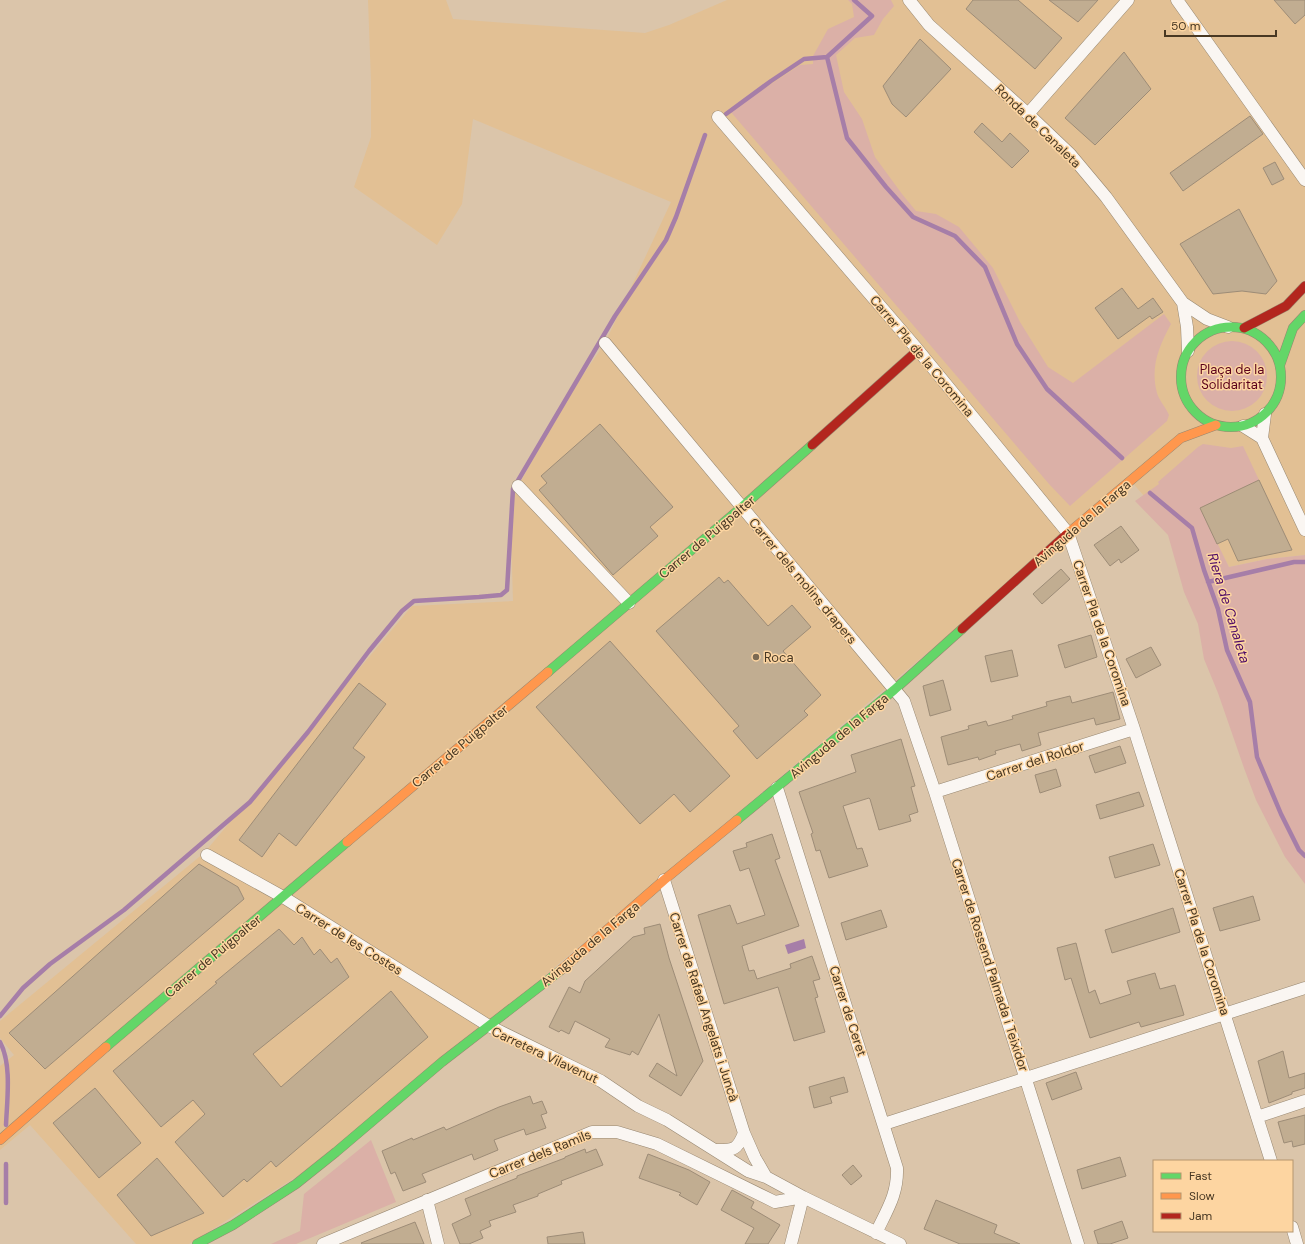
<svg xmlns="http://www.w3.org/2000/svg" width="1305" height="1244" viewBox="0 0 1305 1244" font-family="'DM Sans',sans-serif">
<rect width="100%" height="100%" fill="#dbc5aa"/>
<!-- built -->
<path fill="#e2c094" d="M 368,0 L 446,0 L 453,19 L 645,33 L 669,25 L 727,0 L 1305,0 L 1305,555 L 1267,559 L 1229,567 L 1217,544 L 1160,484 L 1144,496 L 1131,481 L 336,1152 L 189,1244 L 136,1244 L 30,1125 L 0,1150 L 0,1066 L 14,1055 L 0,1038 L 0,1021 L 204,853 L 412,606 L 513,601 L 510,501 L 567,398 L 605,343 L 671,202 L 473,119 L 462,204 L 437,245 L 354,187 L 371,137 L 371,81 Z"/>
<!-- green -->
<path fill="#dbb0a7" d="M 848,0 L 891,0 L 894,6 L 883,19 L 874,35 L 855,38 L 836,55 L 844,92 L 862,119 L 875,157 L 902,194 L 916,211 L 936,214 L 959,227 L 993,268 L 1020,322 L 1048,367 L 1073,383 L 1164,314 L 1171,324 C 1159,346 1150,367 1157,393 C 1159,400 1166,408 1169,415 L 1167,421 L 1070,506 L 1049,484 L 730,111 L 800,65 L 813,64 L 813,56 L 828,29 L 854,17 L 852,4 Z
M1197 376a35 35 0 1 1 70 0a35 35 0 1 1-70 0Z
M 1203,444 L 1231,448 L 1243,446 L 1259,480 L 1200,508 L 1229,567 L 1267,559 L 1305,555 L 1305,884 L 1285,857 L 1256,800 L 1244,768 L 1218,693 L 1204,659 L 1198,624 L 1184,592 L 1168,535 L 1135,501 L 1159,484 L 1158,482 L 1198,447 Z
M 371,1140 L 396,1202 L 296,1244 L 271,1244 L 300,1231 L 304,1194 Z"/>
<!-- water -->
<path fill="#a67ea8" d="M 804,939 L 806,948 L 788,954 L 785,945 Z"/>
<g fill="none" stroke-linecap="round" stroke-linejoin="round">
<!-- stream -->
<path stroke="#a67ea8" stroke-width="4.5" d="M 854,0 L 872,16 L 827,57 L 847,138 L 886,187 L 913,217 L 955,236 L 985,267 L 1017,344 L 1047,389 L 1122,458
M 726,114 L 771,81 L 804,59 L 827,57
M 1150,493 L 1192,528 L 1204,570 L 1218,609 L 1227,650 L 1250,702 L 1257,757 L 1281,814 L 1299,850 L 1305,856
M 1208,582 L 1294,562 L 1305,562
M 0,1016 L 23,988 L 50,964 L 124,910 L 250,802 L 308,732 L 369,651 L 402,611 L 414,601 L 479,597 L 501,595 L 507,590 L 513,489 L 615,316 L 666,240 L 676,217 L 705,135
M 0,1042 C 12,1064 7,1100 6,1125
M 6,1203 L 6,1164"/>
</g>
<!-- building -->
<path fill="#c1ad91" stroke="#9d8c77" d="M 973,0 L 1018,0 L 1062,38 L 1035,69 L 966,9 Z
M 1049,0 L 1098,0 L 1078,22 Z
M 1274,0 L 1305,0 L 1305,15 L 1295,24 Z
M 920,39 L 951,69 L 906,117 L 892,104 L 883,86 Z
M 1124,52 L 1151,89 L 1095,145 L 1065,118 Z
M 1250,116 L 1263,134 L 1183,191 L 1170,173 Z
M 982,123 L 1002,142 L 1010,133 L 1029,151 L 1012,168 L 974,132 Z
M 1275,162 L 1284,179 L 1272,185 L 1263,168 Z
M 1239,209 L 1277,281 L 1266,294 L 1242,291 L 1213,294 L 1180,244 Z
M 1122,288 L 1138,309 L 1153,298 L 1163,312 L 1152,319 L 1150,316 L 1118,339 L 1095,308 Z
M 600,424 L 673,507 L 650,527 L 658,536 L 613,575 L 539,490 L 547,483 L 541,476 Z
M 1259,480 L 1292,550 L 1238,561 L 1228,539 L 1217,544 L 1200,508 Z
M 1121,526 L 1139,550 L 1121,563 L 1119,559 L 1110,566 L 1094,545 Z
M 1061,569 L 1070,579 L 1042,604 L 1033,594 Z
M 719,577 L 724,583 L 728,580 L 768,626 L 792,605 L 811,627 L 783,651 L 821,695 L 804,711 L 808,715 L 757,759 L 733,731 L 739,726 L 656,631 Z
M 1091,635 L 1097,657 L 1065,668 L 1058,645 Z
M 610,641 L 730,776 L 690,812 L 674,794 L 640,824 L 536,707 Z
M 1151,647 L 1161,665 L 1136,678 L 1126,659 Z
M 1012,650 L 1018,676 L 991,682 L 985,656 Z
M 943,680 L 951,710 L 930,716 L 923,686 Z
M 359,683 L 386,704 L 353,748 L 365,757 L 296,846 L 279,833 L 262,857 L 239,840 Z
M 1113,692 L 1120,719 L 1096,725 L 1094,718 L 1038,733 L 1041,745 L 1022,751 L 1020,744 L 995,751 L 996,754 L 979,760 L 978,757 L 948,765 L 941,737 L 969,729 L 968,726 L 986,721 L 988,726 L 1013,719 L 1012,716 L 1047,706 L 1046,702 L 1070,696 L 1072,703 Z
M 901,739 L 915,786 L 911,787 L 918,812 L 909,815 L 911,821 L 879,830 L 870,799 L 869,798 L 843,806 L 857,849 L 862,848 L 868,866 L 829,878 L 820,850 L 816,851 L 811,834 L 813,833 L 799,792 L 856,772 L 851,755 Z
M 1120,746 L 1126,763 L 1095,773 L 1089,756 Z
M 1056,769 L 1061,786 L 1040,793 L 1035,775 Z
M 1139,792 L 1144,806 L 1100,819 L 1096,805 Z
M 772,834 L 780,858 L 775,860 L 799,926 L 742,946 L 749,971 L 754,970 L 757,979 L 791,968 L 790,964 L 812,956 L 820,979 L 813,981 L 818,997 L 815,998 L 825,1032 L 794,1041 L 778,987 L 724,1004 L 698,915 L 730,905 L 737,924 L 765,915 L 749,868 L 740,871 L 733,851 L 747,847 L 746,843 Z
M 1153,844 L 1160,865 L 1115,878 L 1109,857 Z
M 199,864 L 238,887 L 244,899 L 45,1069 L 9,1033 Z
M 1253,896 L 1260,920 L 1220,931 L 1213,908 Z
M 1173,908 L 1180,932 L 1112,953 L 1105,930 Z
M 881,910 L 887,927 L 846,940 L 841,923 Z
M 660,924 L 669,958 L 703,1061 L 681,1096 L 649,1076 L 657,1063 L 677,1076 L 659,1014 L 638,1055 L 632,1051 L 630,1055 L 605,1047 L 610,1039 L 575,1021 L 569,1034 L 561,1030 L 559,1032 L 549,1027 L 569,987 L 580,993 L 585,981 L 633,937 L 645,934 L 644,928 Z
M 279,929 L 294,945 L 302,937 L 314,955 L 320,949 L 331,963 L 337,958 L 349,977 L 253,1054 L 281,1087 L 391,991 L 428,1037 L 276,1167 L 271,1161 L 247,1182 L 244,1179 L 223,1197 L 175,1142 L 205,1114 L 193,1100 L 161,1127 L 113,1071 L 217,983 L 215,982 Z
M 1076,943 L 1089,993 L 1095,990 L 1100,1004 L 1131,994 L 1127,981 L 1155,973 L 1160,989 L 1175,985 L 1184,1015 L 1141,1027 L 1139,1022 L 1090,1038 L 1071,978 L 1065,980 L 1057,948 Z
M 1283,1051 L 1289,1078 L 1305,1073 L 1305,1088 L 1292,1092 L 1292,1094 L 1269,1103 L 1258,1061 Z
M 1076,1072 L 1082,1089 L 1052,1100 L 1046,1083 Z
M 844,1077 L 848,1092 L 830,1097 L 832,1103 L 814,1108 L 809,1087 Z
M 95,1088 L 141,1143 L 99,1178 L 53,1123 Z
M 530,1096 L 533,1104 L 542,1101 L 547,1113 L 541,1115 L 546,1128 L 526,1135 L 524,1129 L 494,1140 L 498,1150 L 474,1160 L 472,1154 L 422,1174 L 426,1182 L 403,1191 L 395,1172 L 391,1174 L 382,1151 L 412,1138 L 413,1140 L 444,1127 L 446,1130 L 499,1107 Z
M 1305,1115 L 1305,1144 L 1293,1147 L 1292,1141 L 1284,1143 L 1278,1122 Z
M 585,1149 L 586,1153 L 596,1149 L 603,1165 L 561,1181 L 562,1184 L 538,1194 L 538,1196 L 513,1205 L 516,1212 L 489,1221 L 491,1226 L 480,1231 L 483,1238 L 469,1244 L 460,1244 L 452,1224 L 471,1215 L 465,1199 L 517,1178 L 517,1176 L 565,1158 L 565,1157 Z
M 648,1154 L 689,1170 L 710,1182 L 697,1205 L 679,1195 L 681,1193 L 639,1178 Z
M 1120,1157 L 1126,1176 L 1082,1189 L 1077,1170 Z
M 157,1158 L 204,1213 L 151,1236 L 117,1195 Z
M 853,1165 L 862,1176 L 851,1185 L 842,1175 Z
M 732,1190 L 754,1202 L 751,1208 L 780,1225 L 768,1244 L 745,1244 L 754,1228 L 721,1210 Z
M 936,1200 L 997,1225 L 994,1233 L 1020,1244 L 960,1244 L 924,1229 Z
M 1122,1221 L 1128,1238 L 1110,1244 L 1098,1244 L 1094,1231 Z
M 415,1222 L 424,1244 L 362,1244 L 361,1243 Z
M 583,1232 L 585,1244 L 548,1244 L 547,1237 Z"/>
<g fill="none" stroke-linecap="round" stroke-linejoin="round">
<defs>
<path id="street" d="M 909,0 L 929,25 L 1028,114 L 1070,154 L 1106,197 L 1183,303 L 1207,319 L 1228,327
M 1177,0 L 1305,180
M 1028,114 L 1128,0
M 718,117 L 918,350 L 1068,533 L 1134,729 L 1271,1161
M 1183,303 L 1187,327 L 1188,351
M 605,343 L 904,701 L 935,792 L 1078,1244
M 1265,414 L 1262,438 L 1305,530
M 1243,426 L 1262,438
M 518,486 L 629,603
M 777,788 L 897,1168 C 898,1194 887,1210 876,1233
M 935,792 L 1134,729
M 207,855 L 283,897 L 489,1026 L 601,1081 L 638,1106 L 667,1120 L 748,1171 L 766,1177 L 803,1197 L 900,1244
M 664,880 L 744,1133 L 755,1158 L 766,1177
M 1257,1117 L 1305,1101
M 884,1124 L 1305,988
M 715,1150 C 733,1150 737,1151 744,1133
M 427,1200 L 438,1244
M 1292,1227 L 1297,1244
M 323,1244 L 592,1132 L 617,1132 L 657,1144 L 775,1202 L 803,1197
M 791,1244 L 803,1197"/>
<path id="fast" d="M1181 377a50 50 0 1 1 100 0a50 50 0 1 1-100 0Z
M 1280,365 L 1293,328 L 1305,315
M 548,672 L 742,507 L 812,445
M 737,820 L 894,690 L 962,629
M 106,1047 L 347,842
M 197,1244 L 233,1225 L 296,1184 L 336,1152 L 442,1062 L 561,970"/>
<path id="slow" d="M 1066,535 L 1181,438 L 1216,425
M 347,842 L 548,672
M 561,970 L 664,880 L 737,820
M 0,1140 L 106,1047"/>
<path id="jam" d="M 1244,328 L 1286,306 L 1305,286
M 812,445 L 918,350
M 962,629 L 1066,535"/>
</defs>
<!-- street casing -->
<use href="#street" stroke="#978771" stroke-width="13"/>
<!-- fast casing -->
<use href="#fast" stroke="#978771" stroke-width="10"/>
<!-- slow casing -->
<use href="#slow" stroke="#978771" stroke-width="10"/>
<!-- jam casing -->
<use href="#jam" stroke="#978771" stroke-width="10"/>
<!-- street -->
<use href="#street" stroke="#faf6f2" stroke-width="12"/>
<!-- fast -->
<use href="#fast" stroke="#63d668" stroke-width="9"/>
<!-- slow -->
<use href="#slow" stroke="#ff974d" stroke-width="9"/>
<!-- jam -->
<use href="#jam" stroke="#b3261e" stroke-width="9"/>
</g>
<!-- markers -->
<circle fill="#7b6952" stroke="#fdd5a1" stroke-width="1.5" cx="756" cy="657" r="4"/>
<g text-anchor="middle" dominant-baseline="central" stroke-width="3" stroke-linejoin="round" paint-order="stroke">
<!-- street labels -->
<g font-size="13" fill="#483823" stroke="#fdd5a1">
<text transform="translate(1038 126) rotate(44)">Ronda de Canaleta</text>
<text transform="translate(922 356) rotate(50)">Carrer Pla de la Coromina</text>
<text transform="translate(1082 523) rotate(-41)">Avinguda de la Farga</text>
<text transform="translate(707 537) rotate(-40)">Carrer de Puigpalter</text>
<text transform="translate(803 581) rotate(50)">Carrer dels molins drapers</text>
<text transform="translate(1102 633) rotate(71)">Carrer Pla de la Coromina</text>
<text transform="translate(839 736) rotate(-40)">Avinguda de la Farga</text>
<text transform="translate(460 746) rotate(-40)">Carrer de Puigpalter</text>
<text transform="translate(1035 761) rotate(-18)">Carrer del Roldor</text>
<text transform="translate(349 939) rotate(32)">Carrer de les Costes</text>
<text transform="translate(1202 942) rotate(72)">Carrer Pla de la Coromina</text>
<text transform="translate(590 944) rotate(-40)">Avinguda de la Farga</text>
<text transform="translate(213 956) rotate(-40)">Carrer de Puigpalter</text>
<text transform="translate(990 965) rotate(72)">Carrer de Rossend Palmada i Teixidor</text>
<text transform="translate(704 1007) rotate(72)">Carrer de Rafael Angelats i Juncà</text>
<text transform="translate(848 1011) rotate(72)">Carrer de Ceret</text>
<text transform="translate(545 1055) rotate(25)">Carretera Vilavenut</text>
<text transform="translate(540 1154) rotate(-22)">Carrer dels Ramils</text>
</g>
<!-- park labels -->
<g font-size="13" fill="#5b021c" stroke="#fdd5a1">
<text x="1232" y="369">Plaça de la<tspan x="1232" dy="15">Solidaritat</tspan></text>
</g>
<!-- poi labels -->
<g font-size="13" fill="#483823" stroke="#fdd5a1" text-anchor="start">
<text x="764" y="657">Roca</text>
</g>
<!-- water labels -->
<g font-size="14" font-style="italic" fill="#4d0a67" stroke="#fdd5a1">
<text transform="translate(1229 608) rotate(73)">Riera de Canaleta</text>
</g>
</g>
<!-- legend -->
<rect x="1153" y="1160" width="140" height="72" fill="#fdd5a1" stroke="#b5966f"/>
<rect x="1161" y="1173" width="20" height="6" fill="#63d668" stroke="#b5966f"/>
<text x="1189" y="1180" font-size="12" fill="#483823">Fast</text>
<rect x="1161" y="1193" width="20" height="6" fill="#ff974d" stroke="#b5966f"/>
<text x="1189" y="1200" font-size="12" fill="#483823">Slow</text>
<rect x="1161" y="1213" width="20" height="6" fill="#b3261e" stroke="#b5966f"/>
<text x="1189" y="1220" font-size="12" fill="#483823">Jam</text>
<!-- scale -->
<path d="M1165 30v6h111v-6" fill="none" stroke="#483823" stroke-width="2"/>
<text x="1171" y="30" font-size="12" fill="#483823" stroke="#fdd5a1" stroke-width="3" paint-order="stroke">50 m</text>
</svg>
